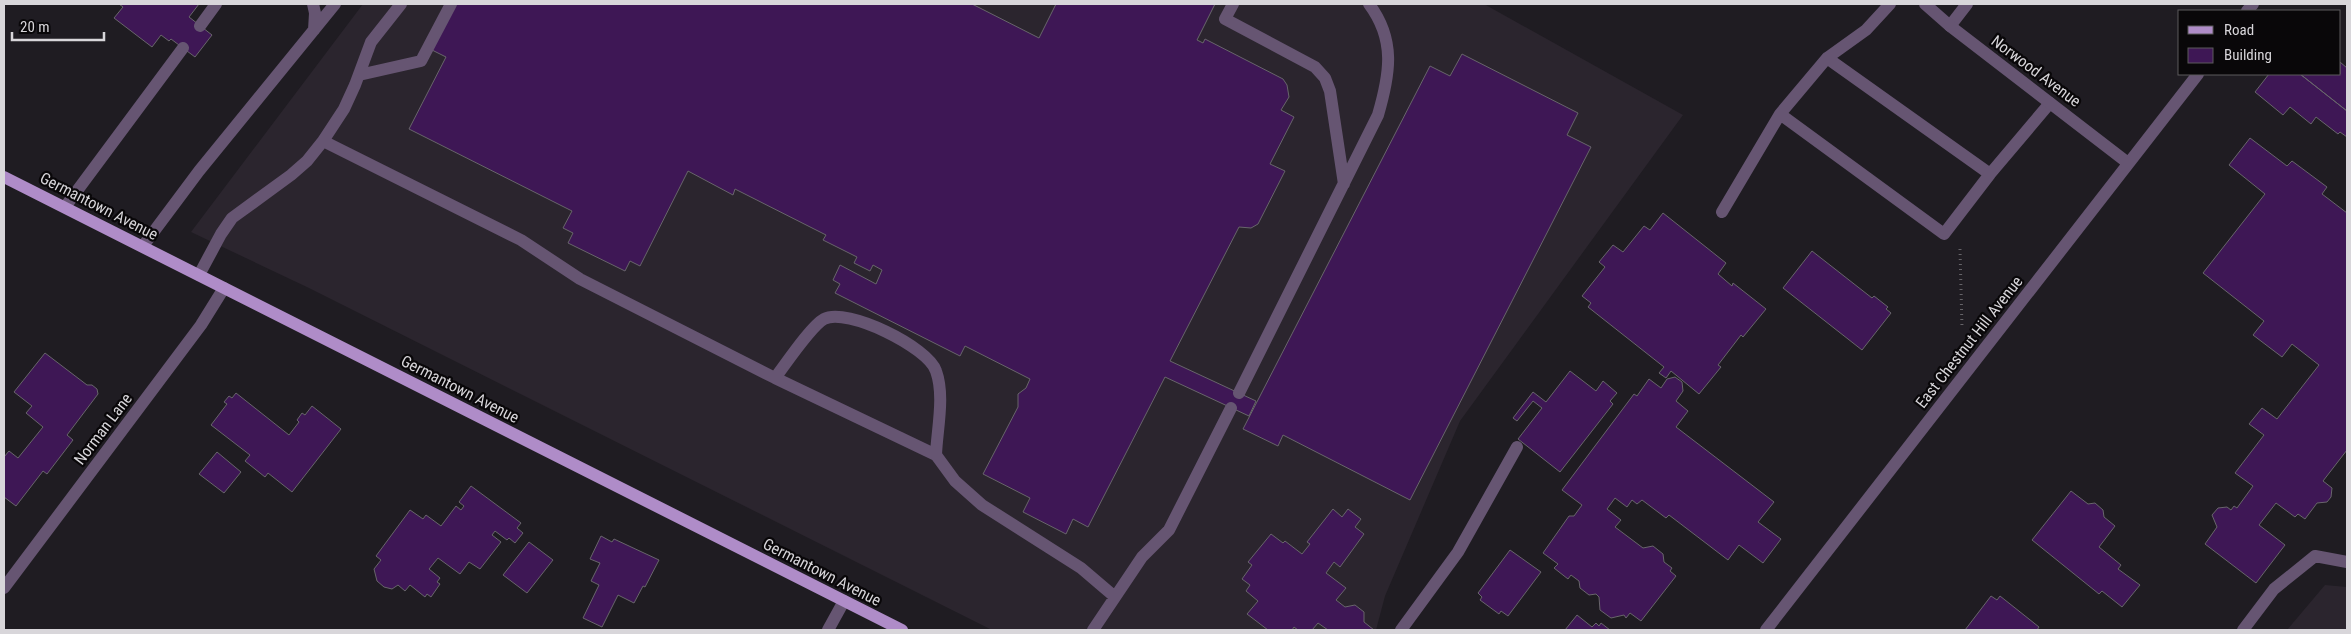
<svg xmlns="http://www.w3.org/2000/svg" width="2351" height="634" viewBox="0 0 2351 634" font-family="'Roboto Condensed',sans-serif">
<rect width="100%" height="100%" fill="#1f1c22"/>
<!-- built -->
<path fill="#2b252e" d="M 363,4 L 1484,4 L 1683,115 L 1460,421 L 1385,596 L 1376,630 L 992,630 L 309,288 L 191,232 Z
M 2325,585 L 2347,587 L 2347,630 L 2287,630 Z"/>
<!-- building -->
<path fill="#3e1755" stroke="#68656b" d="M 119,4 L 199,4 L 189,17 L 212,35 L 195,57 L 171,39 L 169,41 L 161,35 L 152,47 L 114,18 L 123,7 Z
M 456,4 L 972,4 L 1039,38 L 1056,4 L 1215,4 L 1197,40 L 1203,43 L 1205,39 L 1283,79 L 1287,85 L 1289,97 L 1281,110 L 1294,117 L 1270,164 L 1285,171 L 1258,224 L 1251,228 L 1239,227 L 1170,361 L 1256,401 L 1249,416 L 1165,377 L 1088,527 L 1073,519 L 1066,534 L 1023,512 L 1030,498 L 983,474 L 1018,407 L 1018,394 L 1026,388 L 1030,379 L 965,346 L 960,356 L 835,293 L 840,284 L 833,280 L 840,265 L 876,284 L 882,270 L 873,265 L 870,271 L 854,263 L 857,257 L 823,240 L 826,235 L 735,189 L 733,195 L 688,171 L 640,266 L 630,261 L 625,271 L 568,243 L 573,233 L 563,228 L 572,211 L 409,129 L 446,57 L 432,50 Z
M 1462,54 L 1578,113 L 1567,135 L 1591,147 L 1410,500 L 1283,435 L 1278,446 L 1243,429 L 1430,66 L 1450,76 Z
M 2340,62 L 2347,68 L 2347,111 L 2300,74 L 2340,74 Z
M 2269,74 L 2300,74 L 2347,111 L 2347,137 L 2340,132 L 2338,134 L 2316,117 L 2311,124 L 2290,107 L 2283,115 L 2255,92 Z
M 2250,138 L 2287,166 L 2292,161 L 2327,187 L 2322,194 L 2347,213 L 2347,450 L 2323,481 L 2332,488 L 2331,497 L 2327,502 L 2317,503 L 2305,519 L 2298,514 L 2295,517 L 2276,503 L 2259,525 L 2285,545 L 2256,583 L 2205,544 L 2217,527 L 2212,515 L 2218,508 L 2227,507 L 2231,510 L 2234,506 L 2237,508 L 2253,486 L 2235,473 L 2264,435 L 2249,424 L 2262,408 L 2277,419 L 2319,365 L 2292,344 L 2282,357 L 2253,335 L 2264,321 L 2203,273 L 2265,194 L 2229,165 Z
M 1663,213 L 1726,263 L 1718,274 L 1732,286 L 1733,283 L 1766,309 L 1743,337 L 1741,335 L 1718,365 L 1721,367 L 1699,394 L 1671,371 L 1666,378 L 1659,373 L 1664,367 L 1588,307 L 1591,303 L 1582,296 L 1605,267 L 1599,262 L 1613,245 L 1623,252 L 1644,226 L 1650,230 Z
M 1812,251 L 1872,298 L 1874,296 L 1888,307 L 1886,309 L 1891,313 L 1862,350 L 1783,288 Z
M 45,353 L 87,385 L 92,385 L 97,389 L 98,394 L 67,435 L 73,440 L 47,474 L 43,471 L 16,506 L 4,497 L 4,457 L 9,451 L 18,458 L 43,427 L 26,413 L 32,406 L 14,392 Z
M 1570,371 L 1596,391 L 1603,381 L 1617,393 L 1610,401 L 1613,404 L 1560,472 L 1518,439 L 1542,408 L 1533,401 L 1517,421 L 1513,418 L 1533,392 L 1546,402 Z
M 1675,377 L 1682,382 L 1683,391 L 1676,401 L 1688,411 L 1676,427 L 1774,502 L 1758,522 L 1781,539 L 1763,563 L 1739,545 L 1728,560 L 1669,515 L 1666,518 L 1642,500 L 1637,504 L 1632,500 L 1627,507 L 1615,498 L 1607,509 L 1621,520 L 1615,527 L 1643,548 L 1653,546 L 1663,554 L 1664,562 L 1672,568 L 1670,571 L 1676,576 L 1641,621 L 1630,613 L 1626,618 L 1624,615 L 1611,618 L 1600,610 L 1599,597 L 1596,594 L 1589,595 L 1580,588 L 1579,581 L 1571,575 L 1568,579 L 1554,568 L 1558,564 L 1543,553 L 1569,516 L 1574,516 L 1582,505 L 1562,490 L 1634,394 L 1637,396 L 1649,379 L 1661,388 L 1667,379 Z
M 236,393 L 289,435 L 299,422 L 297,420 L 302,413 L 305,415 L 312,406 L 341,429 L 292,492 L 268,473 L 265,477 L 245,461 L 250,455 L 211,425 L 227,404 L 224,402 L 229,396 L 232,398 Z
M 217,452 L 241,472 L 224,493 L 199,474 Z
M 471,486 L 521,523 L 517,528 L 523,533 L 515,543 L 509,538 L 507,540 L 495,531 L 492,535 L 501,542 L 480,569 L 469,562 L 460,574 L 438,558 L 429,569 L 440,578 L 437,582 L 440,584 L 431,597 L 427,594 L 425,597 L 410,585 L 405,591 L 398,585 L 392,589 L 384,587 L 377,581 L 374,569 L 381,560 L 376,556 L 410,510 L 423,519 L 426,515 L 441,526 L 456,506 L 461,510 L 464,506 L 459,502 Z
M 2071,491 L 2088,504 L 2095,503 L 2103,510 L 2104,517 L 2115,526 L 2099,547 L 2121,565 L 2118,569 L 2140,585 L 2122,607 L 2102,591 L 2099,594 L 2032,540 Z
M 1333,509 L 1342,517 L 1348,509 L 1361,519 L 1355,527 L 1364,534 L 1340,567 L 1334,562 L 1326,573 L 1346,588 L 1336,600 L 1345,607 L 1355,605 L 1364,612 L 1364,622 L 1374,630 L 1328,630 L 1318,623 L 1312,630 L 1298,630 L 1294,627 L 1292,630 L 1268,630 L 1247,614 L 1258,601 L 1246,591 L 1250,585 L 1242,579 L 1252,565 L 1248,562 L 1271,534 L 1283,543 L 1285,541 L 1302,554 L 1310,544 L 1307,542 Z
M 601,536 L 612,542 L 614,539 L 659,560 L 645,587 L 643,586 L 634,603 L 618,595 L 602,627 L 583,618 L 599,585 L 591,581 L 600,563 L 590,559 Z
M 529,542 L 553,560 L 527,593 L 503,575 Z
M 1510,550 L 1541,572 L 1508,616 L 1501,611 L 1499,614 L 1480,600 L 1482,597 L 1478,593 Z
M 1991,596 L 1997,600 L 2000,596 L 2039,627 L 2037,630 L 1965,630 Z
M 1577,615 L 1592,627 L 1596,623 L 1599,626 L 1601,623 L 1610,630 L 1565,630 Z"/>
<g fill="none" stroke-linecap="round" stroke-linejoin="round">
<!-- path -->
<path stroke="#666469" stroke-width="3" stroke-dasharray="1 4" stroke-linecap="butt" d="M 1960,249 L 1962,328"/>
<!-- service -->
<path stroke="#665572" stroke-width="12" d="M 313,4 L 315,13 L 314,30
M 1233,4 L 1225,19 L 1315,67 L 1325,78 L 1330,91 L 1344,184
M 200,26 L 216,4
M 1950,26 L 1967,4
M 1827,58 L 1990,174
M 359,75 L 421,61 L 451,4
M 1780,114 L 1944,234 L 1990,174 L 2050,103
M 323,141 L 521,240 L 580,279 L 775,378 L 936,455 L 955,481 L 982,505 L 1081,568 L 1115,597
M 65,207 L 183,48
M 1722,212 L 1780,114 L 1827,58 L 1866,30 L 1890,4
M 143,246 L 199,171 L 335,4
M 199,275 L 221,234 L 232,218 L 291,175 L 307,161 L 323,141 L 344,109 L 355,85 L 371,42 L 401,4
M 775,378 C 785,365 811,326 824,319 C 847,307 928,347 936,371 C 945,396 937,429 936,455
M 1239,393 L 1378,115 C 1390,74 1396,40 1369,4
M 1093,630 L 1142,557 L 1169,530 L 1231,408
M 1401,630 L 1458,552 L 1517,447
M 2243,630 L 2274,589 L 2315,556 L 2347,562"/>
<!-- minor -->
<path stroke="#665572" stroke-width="12" d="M 1925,4 L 1950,26 L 2128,163
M 2247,11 L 2253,4
M 4,588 L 201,325 L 224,288
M 828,630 L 844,601
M 1766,630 L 2198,74"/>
<!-- primary -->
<path stroke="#af8cc8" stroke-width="12" d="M 4,177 L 902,630"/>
</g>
<g text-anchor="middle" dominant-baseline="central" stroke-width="4.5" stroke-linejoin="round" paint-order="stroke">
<!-- street labels -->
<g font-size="16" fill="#d8d6da" stroke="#090709">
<text transform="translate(2036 71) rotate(37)">Norwood Avenue</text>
<text transform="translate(99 206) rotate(27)">Germantown Avenue</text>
<text transform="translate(1969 342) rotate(-52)">East Chestnut Hill Avenue</text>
<text transform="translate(460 389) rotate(27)">Germantown Avenue</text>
<text transform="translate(103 429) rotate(-53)">Norman Lane</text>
<text transform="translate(822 572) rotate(27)">Germantown Avenue</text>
</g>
</g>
<!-- border -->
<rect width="2351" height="634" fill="none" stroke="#d8d6da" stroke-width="10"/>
<!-- legend -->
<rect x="2178" y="10" width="162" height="65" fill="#090709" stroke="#5c5a5d"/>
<rect x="2188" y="26" width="25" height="8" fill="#af8cc8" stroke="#5c5a5d"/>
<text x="2224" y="35" font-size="15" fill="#d8d6da">Road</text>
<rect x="2188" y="48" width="25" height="15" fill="#3e1755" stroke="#5c5a5d"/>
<text x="2224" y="60" font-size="15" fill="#d8d6da">Building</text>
<!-- scale -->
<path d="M12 32v8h92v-8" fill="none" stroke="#d8d6da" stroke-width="2.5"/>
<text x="20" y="32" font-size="15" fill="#d8d6da" stroke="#090709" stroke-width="4" paint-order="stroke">20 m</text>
</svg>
